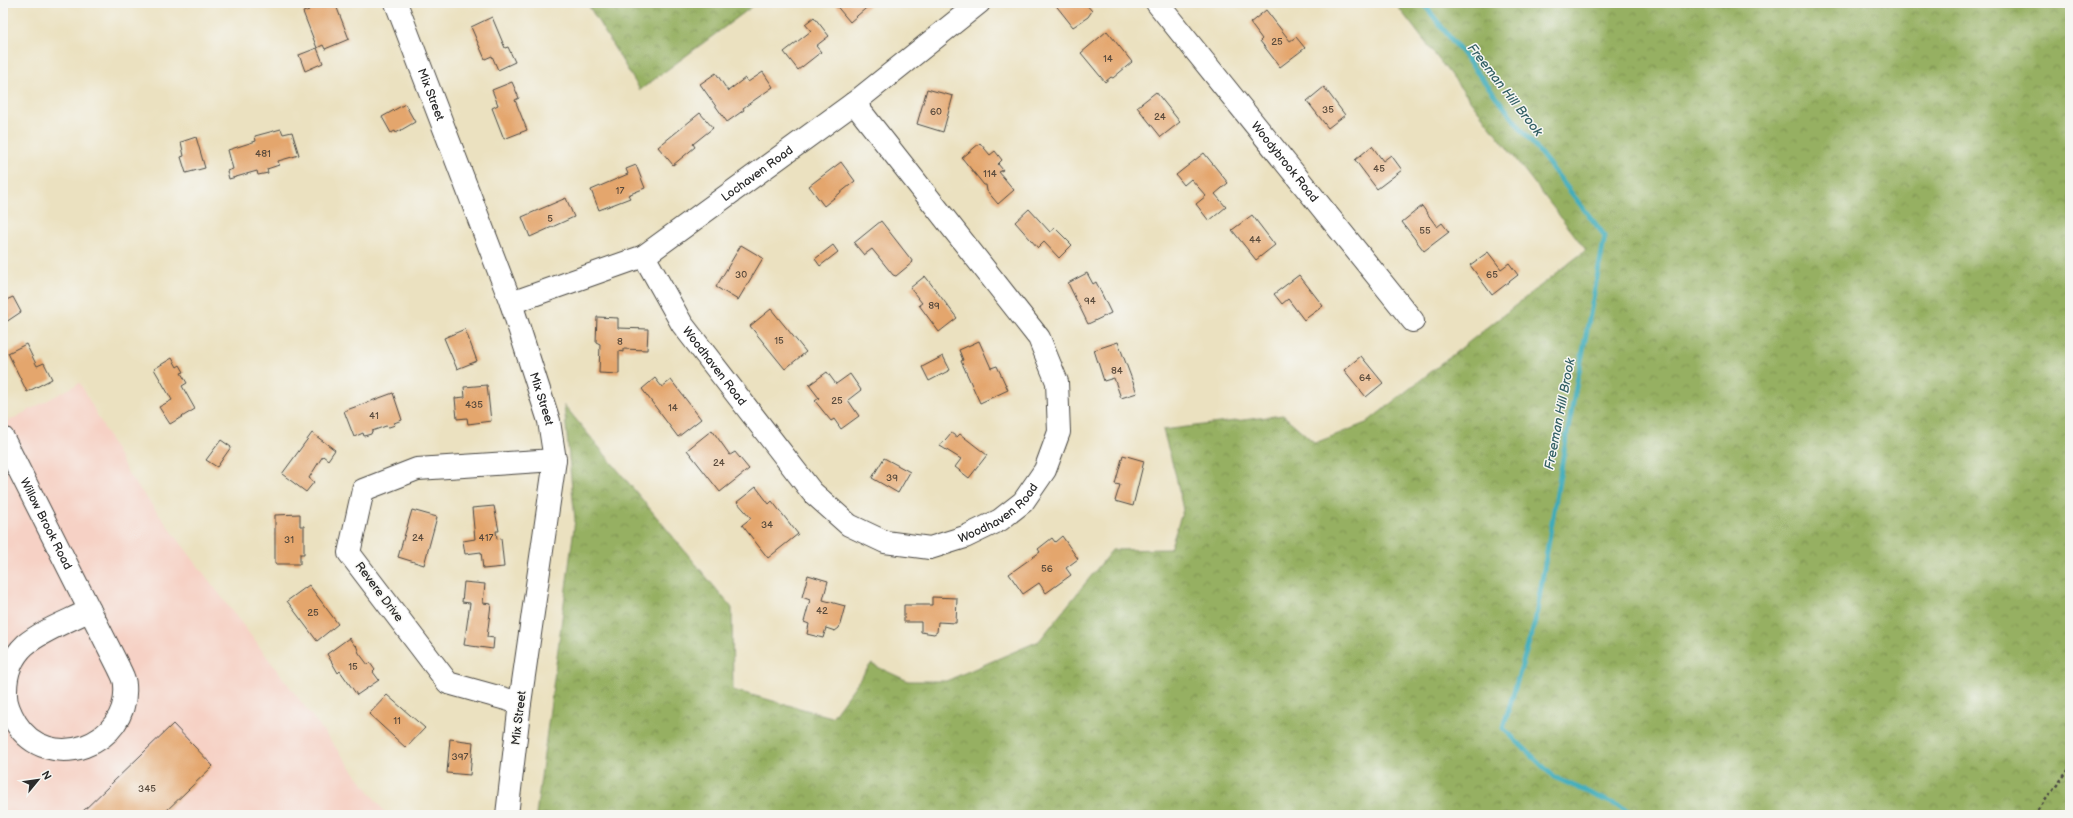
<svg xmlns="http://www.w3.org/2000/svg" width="2073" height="818" viewBox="0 0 2073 818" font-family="'Balsamiq Sans',sans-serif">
<defs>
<pattern id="forest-crowns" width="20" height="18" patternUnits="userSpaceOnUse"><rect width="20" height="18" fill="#96b062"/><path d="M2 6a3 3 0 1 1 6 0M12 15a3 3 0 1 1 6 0" fill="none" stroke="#7b8f51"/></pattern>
</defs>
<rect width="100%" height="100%" fill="#f6f6f2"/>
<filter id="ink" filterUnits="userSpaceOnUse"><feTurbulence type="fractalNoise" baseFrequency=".025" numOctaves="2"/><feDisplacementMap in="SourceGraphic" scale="8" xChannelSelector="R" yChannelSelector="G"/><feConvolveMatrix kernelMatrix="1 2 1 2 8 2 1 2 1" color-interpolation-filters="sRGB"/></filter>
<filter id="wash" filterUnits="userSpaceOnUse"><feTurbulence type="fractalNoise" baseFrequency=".012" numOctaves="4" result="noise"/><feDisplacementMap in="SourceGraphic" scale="16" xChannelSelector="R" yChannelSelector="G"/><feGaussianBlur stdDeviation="0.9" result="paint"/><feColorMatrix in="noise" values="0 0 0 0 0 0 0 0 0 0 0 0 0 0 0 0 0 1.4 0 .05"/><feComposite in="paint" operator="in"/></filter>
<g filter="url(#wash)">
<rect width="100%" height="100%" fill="#ebe1c0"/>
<!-- built -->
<path fill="#f6d1c5" d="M 80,383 L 129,475 L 387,815 L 3,815 L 3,424 Z"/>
<!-- forest -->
<path fill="url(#forest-crowns)" stroke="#606e46" d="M 587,3 L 757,3 L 640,90 Z
M 1395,3 L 2070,3 L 2070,815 L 536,815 L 575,520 L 564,405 L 732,608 L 733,690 L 832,717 L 871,664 L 908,681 L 946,681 L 1039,641 L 1112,550 L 1170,549 L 1183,510 L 1176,476 L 1163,430 L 1283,415 L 1315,443 L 1366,423 L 1586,250 Z"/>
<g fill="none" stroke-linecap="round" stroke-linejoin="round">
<!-- stream -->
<path stroke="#3dacba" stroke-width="5" d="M 1423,3 L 1605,236 L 1567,434 L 1535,622 L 1503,728 L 1554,777 L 1632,812 L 1635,815"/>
</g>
<g id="blocks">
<!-- building -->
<path fill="#e4a66d" d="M 306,3 L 335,3 L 349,39 L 325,49 L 323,45 L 317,48 L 303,12 L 309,10 Z
M 834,3 L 872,3 L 850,22 Z
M 1054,3 L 1085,3 L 1092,11 L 1088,17 L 1073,27 Z
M 1266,10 L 1290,41 L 1296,37 L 1305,48 L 1280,67 L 1260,41 L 1262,39 L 1250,23 Z
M 492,17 L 505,48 L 508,47 L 515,62 L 498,70 L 492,56 L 485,59 L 471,27 Z
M 814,17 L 829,36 L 816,46 L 821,52 L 798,70 L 784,52 L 811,31 L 805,24 Z
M 1107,31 L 1132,62 L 1113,78 L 1111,77 L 1105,82 L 1081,53 Z
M 317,48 L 323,63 L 305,71 L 299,55 Z
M 763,72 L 773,87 L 743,108 L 744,110 L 727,122 L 700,84 L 716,73 L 728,91 L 745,78 L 748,82 Z
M 512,82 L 519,98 L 515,100 L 527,130 L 504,139 L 492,108 L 498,105 L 492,90 Z
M 1324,87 L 1345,115 L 1328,128 L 1307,101 Z
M 927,89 L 953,96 L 943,132 L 917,124 Z
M 1156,92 L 1180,122 L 1161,137 L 1137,107 Z
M 405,104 L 415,122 L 396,133 L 395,131 L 391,133 L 382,117 Z
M 700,113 L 713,128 L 693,144 L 695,147 L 673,165 L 658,147 Z
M 281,129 L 283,134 L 292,132 L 299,155 L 278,161 L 279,165 L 267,169 L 268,173 L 258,175 L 257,171 L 229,179 L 227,171 L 233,169 L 228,150 L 256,141 L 255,136 Z
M 196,137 L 205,168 L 186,173 L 181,157 L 184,156 L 181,142 Z
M 980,143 L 990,155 L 995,151 L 1002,160 L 998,164 L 1003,170 L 999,172 L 1014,190 L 998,204 L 987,191 L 986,185 L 984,185 L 962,158 Z
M 1372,146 L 1383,161 L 1391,155 L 1402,170 L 1377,189 L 1355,160 Z
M 1204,153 L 1228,183 L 1215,194 L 1226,207 L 1209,221 L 1196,204 L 1206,196 L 1191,179 L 1184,185 L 1176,175 Z
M 841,162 L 855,181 L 824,206 L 809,186 Z
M 636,165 L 645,188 L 628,195 L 630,198 L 599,210 L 591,190 L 628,174 L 626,169 Z
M 566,198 L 574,217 L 530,237 L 522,217 Z
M 1422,206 L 1437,227 L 1442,223 L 1449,232 L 1424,251 L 1402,222 Z
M 1029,209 L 1050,232 L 1055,228 L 1072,245 L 1059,258 L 1044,242 L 1038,248 L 1015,222 Z
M 1252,215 L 1275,245 L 1256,260 L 1232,230 Z
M 881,221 L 913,262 L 896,276 L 893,275 L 872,249 L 864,255 L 854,243 Z
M 741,245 L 763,258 L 738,300 L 716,287 Z
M 833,245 L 838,252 L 820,266 L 815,259 Z
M 1488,252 L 1501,269 L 1509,263 L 1518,275 L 1492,295 L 1470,265 Z
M 1087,273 L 1093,284 L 1096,282 L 1111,313 L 1088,324 L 1068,283 Z
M 1299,275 L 1323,306 L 1304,320 L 1288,299 L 1282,304 L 1274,294 Z
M 925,276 L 957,318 L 939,332 L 919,305 L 922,303 L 910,288 Z
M 13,297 L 21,312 L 3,324 L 3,299 L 4,301 Z
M 771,309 L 806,352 L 785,369 L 750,326 Z
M 597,317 L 618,318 L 618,328 L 648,329 L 647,350 L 623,349 L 623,352 L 619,351 L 619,374 L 599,373 L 600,344 L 596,342 Z
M 465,329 L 477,361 L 457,369 L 444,338 Z
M 979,341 L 991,368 L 997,366 L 1008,390 L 980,403 L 961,361 L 963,360 L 959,350 Z
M 1118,342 L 1137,393 L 1121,398 L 1114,378 L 1104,381 L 1094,350 Z
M 26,344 L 37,366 L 44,363 L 52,379 L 27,392 L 8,353 Z
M 943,356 L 950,370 L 929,381 L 922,367 Z
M 1361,356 L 1383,383 L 1366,397 L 1344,370 Z
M 172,358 L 177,367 L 180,365 L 184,372 L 181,373 L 187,383 L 182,386 L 195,409 L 170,424 L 159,407 L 172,400 L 154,369 Z
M 827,372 L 836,384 L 850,374 L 861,390 L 848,400 L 859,416 L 841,429 L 834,419 L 831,421 L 815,401 L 819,398 L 809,385 Z
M 655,378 L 662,387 L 671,380 L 701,419 L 678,437 L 642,389 Z
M 487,385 L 491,421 L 468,424 L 467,418 L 457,419 L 455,398 L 465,397 L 464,387 Z
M 393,393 L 402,420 L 394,423 L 395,425 L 389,427 L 386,426 L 372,431 L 371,434 L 364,436 L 363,433 L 354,437 L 344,411 Z
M 712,430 L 730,455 L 735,452 L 749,469 L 720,492 L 687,450 Z
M 312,433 L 335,450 L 328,460 L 323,456 L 319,462 L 309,478 L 314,482 L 306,492 L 282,474 Z
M 951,433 L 957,437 L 960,434 L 987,455 L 969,478 L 955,467 L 961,459 L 940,446 Z
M 221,440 L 231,447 L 217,467 L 206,460 Z
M 1123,455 L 1144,461 L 1133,506 L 1115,501 L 1120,485 L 1115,484 Z
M 884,458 L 910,472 L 898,493 L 872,478 Z
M 756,487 L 769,504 L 772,501 L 798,534 L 768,558 L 742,525 L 751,518 L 737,502 Z
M 494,506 L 499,531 L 496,531 L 497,539 L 501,538 L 504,567 L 483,569 L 481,552 L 465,554 L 463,541 L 475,539 L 472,508 Z
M 412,510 L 437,517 L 424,565 L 398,557 Z
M 300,514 L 300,526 L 304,526 L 304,554 L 300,554 L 300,564 L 275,564 L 275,515 Z
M 1062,536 L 1078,559 L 1066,568 L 1071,575 L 1046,593 L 1039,583 L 1023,594 L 1009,574 L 1040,552 L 1038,549 L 1052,538 L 1055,542 Z
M 808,575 L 828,581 L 823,600 L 845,606 L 839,628 L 835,631 L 826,628 L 823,638 L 807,634 L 809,624 L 804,622 L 810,600 L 802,597 Z
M 464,582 L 485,584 L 483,603 L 491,604 L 487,637 L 494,638 L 493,649 L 464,645 L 470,603 L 462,602 Z
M 309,585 L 338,624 L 317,641 L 287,601 Z
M 932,597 L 957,598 L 956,623 L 938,622 L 937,632 L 934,634 L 921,632 L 921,622 L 904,622 L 904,605 L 932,605 Z
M 349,638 L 355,646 L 356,645 L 359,653 L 368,665 L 370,663 L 375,670 L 373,672 L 379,680 L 357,695 L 340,671 L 338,673 L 327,654 Z
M 387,695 L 425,728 L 406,748 L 369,714 Z
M 173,724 L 213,766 L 164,813 L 166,815 L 79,815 Z
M 450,739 L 473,742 L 470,775 L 447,773 Z"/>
</g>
</g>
<g filter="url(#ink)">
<use href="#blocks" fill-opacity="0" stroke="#484641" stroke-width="1"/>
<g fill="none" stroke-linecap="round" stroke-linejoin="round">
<defs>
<g id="minor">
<path id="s1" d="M 1157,3 L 1413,321"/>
<path id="s2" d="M 644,256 L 682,324 L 812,492 L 849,525 L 885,542 L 930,548 L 965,537 L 1000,520 L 1023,502 L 1045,470 L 1059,432 L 1057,382 L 1039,338 L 854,103"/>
<path id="s3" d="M 511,303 L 644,256 L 854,103 L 979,3"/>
<path id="s4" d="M 3,438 L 119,668 C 121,673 125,679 125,685 C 130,746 48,775 16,723 C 10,713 5,702 6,691 C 6,674 12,657 25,645 C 43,630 69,621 90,610"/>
<path d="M 520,703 L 448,683 L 349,553 L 363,490 L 417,469 L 555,460"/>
</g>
<g id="major">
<path id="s5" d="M 396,3 L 511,303 L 549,421 L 555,460 L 520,703 L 507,815"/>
</g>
</defs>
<!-- minor casing -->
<use href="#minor" stroke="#484641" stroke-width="24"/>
<!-- major casing -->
<use href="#major" stroke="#484641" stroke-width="24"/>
<!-- path -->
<path stroke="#484641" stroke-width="2.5" stroke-dasharray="3 3" stroke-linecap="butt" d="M 2034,815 L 2070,768"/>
<!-- minor -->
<use href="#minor" stroke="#fff" stroke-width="22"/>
<!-- major -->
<use href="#major" stroke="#fff" stroke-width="22"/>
</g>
</g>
<g text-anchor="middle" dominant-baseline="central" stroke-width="3" stroke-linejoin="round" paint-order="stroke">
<!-- number labels -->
<g font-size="10" fill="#594a3c">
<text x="1277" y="42">25</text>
<text x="1108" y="59">14</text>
<text x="1328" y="110">35</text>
<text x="936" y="112">60</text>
<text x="1160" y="117">24</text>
<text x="263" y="154">481</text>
<text x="1379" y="169">45</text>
<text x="990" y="174">114</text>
<text x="620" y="191">17</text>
<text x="550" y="219">5</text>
<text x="1425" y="231">55</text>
<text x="1255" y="240">44</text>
<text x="741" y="275">30</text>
<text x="1492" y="275">65</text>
<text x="1090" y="301">94</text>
<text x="934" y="306">89</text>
<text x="779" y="341">15</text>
<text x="620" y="342">8</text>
<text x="1117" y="371">84</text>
<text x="1365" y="378">64</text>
<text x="837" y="401">25</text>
<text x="474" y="405">435</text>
<text x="673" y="408">14</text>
<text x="374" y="416">41</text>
<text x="719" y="463">24</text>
<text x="892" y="478">39</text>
<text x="767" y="525">34</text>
<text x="418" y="538">24</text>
<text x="486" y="538">417</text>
<text x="289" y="540">31</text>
<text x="1047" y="569">56</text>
<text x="822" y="611">42</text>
<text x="313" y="613">25</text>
<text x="353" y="667">15</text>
<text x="397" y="721">11</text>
<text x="460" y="757">397</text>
<text x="147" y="789">345</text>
</g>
<!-- street labels -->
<g font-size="12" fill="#2b2b2b" stroke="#f6f6f2">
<text stroke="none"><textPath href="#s5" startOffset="98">Mix Street</textPath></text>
<text stroke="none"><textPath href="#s1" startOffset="204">Woodybrook Road</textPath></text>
<text stroke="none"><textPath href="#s3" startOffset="281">Lochaven Road</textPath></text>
<text stroke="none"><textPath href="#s2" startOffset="131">Woodhaven Road</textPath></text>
<text stroke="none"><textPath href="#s5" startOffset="422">Mix Street</textPath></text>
<text stroke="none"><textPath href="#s2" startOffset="503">Woodhaven Road</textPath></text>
<text stroke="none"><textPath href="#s4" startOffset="96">Willow Brook Road</textPath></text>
<text transform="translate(379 592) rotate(53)">Revere Drive</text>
<text transform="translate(519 718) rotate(-83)">Mix Street</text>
</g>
<!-- water labels -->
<g font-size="13" font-style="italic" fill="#325f64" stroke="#f6f6f2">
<text transform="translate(1505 90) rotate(52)">Freeman Hill Brook</text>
<text transform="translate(1560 414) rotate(-79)">Freeman Hill Brook</text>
</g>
</g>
<!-- margin -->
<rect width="2073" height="818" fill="none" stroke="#f6f6f2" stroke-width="16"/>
<!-- north arrow -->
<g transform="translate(38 780) rotate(61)" stroke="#f6f6f2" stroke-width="3" paint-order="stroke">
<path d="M0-3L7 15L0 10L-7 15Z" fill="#2b2b2b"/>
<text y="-6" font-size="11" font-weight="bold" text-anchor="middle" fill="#2b2b2b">N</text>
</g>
</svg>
